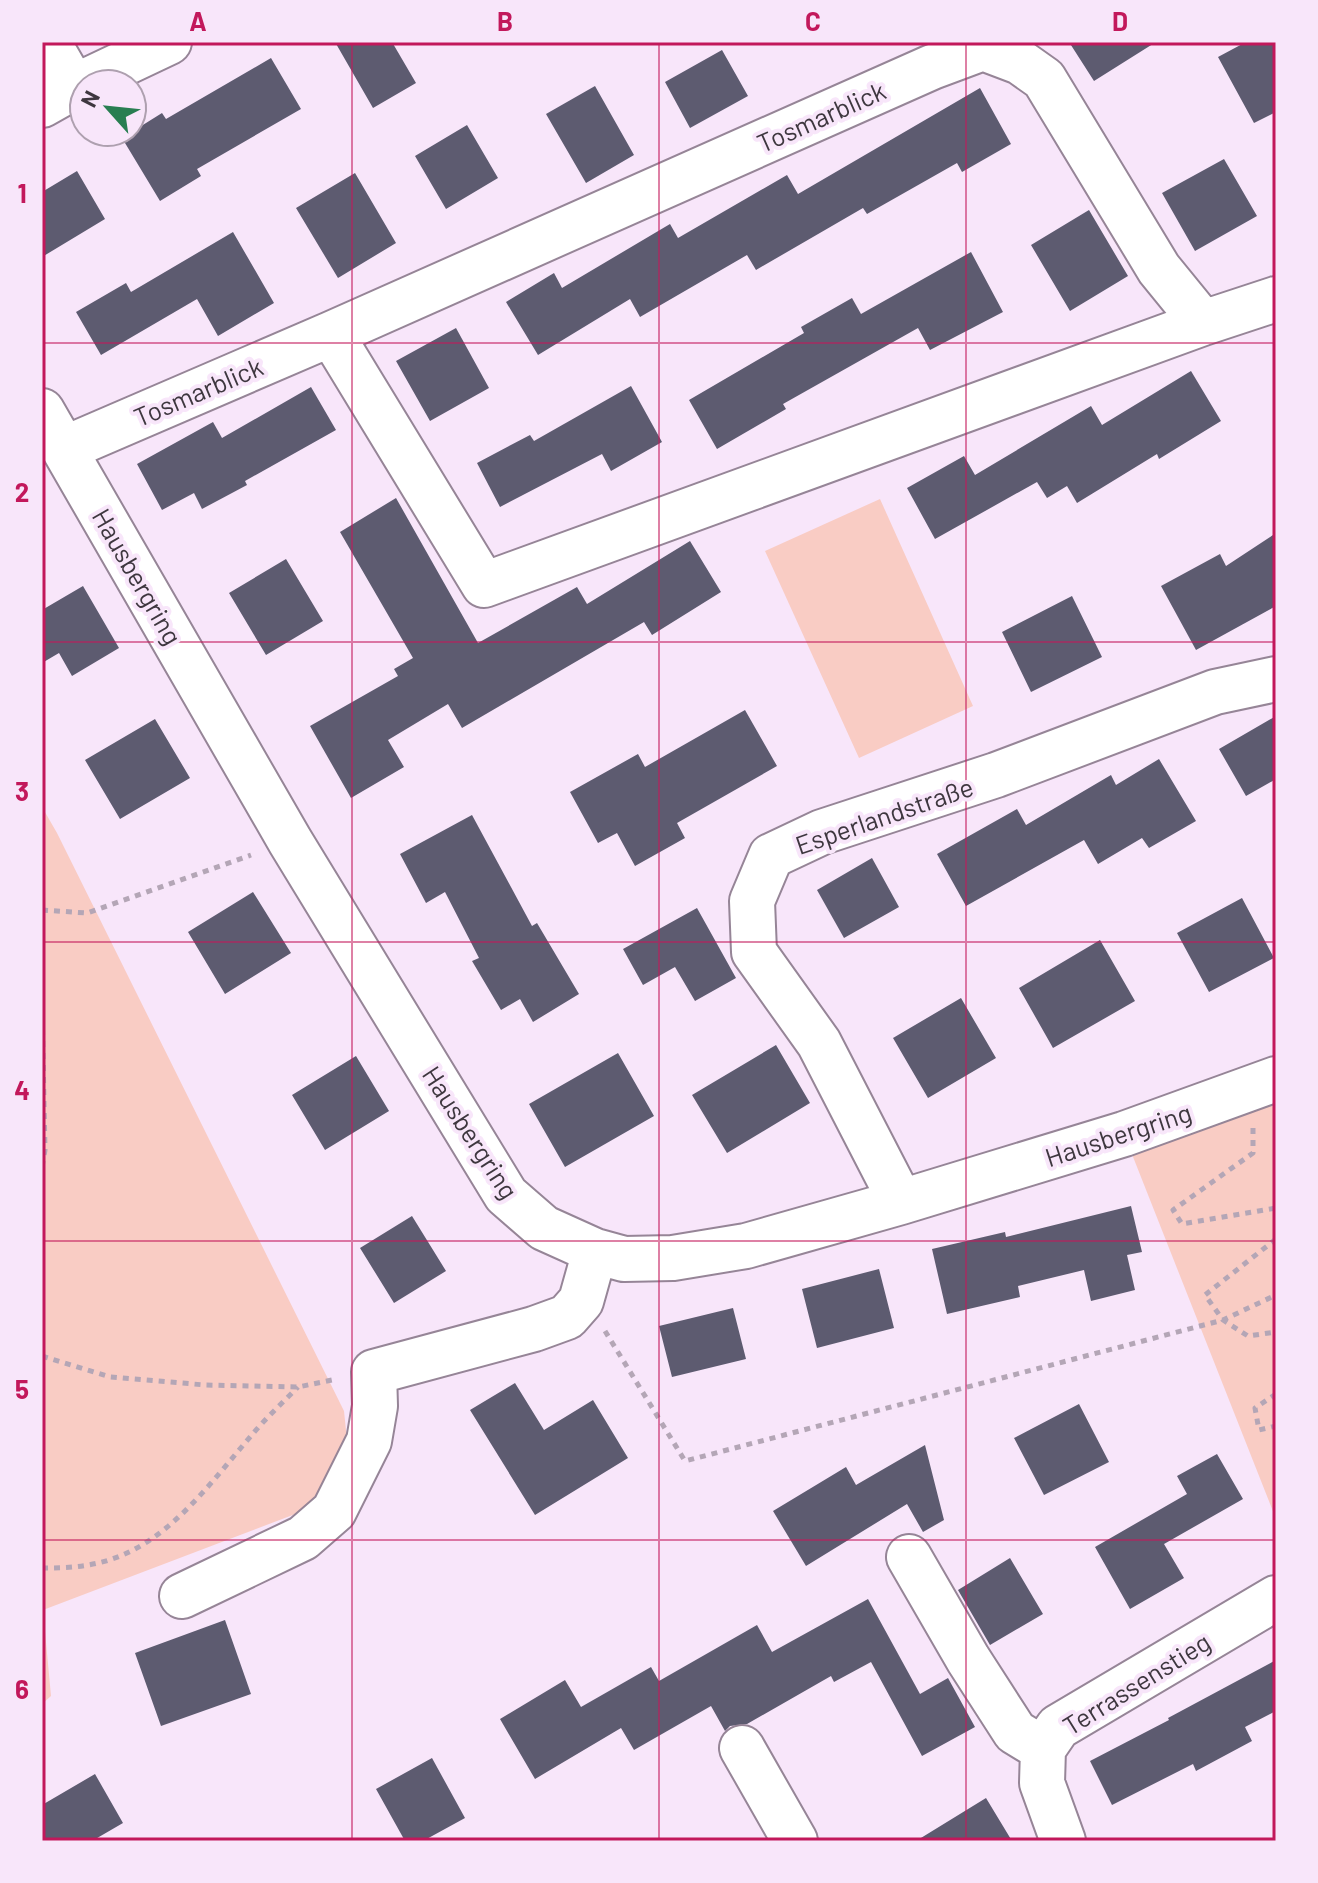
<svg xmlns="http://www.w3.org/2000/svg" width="1318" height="1883" viewBox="0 0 1318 1883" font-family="Barlow,sans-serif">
<rect width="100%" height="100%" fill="#f8e6fa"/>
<!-- green -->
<path fill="#f9ccc4" d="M 880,499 L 973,706 L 859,758 L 765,551 Z
M 42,807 L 57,833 L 344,1411 L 347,1440 L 319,1505 L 43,1610 L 51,1696 L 42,1704 Z
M 1267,1083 L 1276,1104 L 1276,1519 L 1124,1134 Z"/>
<!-- building -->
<path fill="#5d5b70" d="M 335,42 L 392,42 L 416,83 L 373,108 Z
M 1069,42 L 1156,42 L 1094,81 Z
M 1246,42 L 1276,42 L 1276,112 L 1254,123 L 1218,57 Z
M 722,50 L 748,96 L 690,128 L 665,82 Z
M 271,58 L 301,109 L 197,169 L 201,176 L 160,201 L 122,138 L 162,113 L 166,119 Z
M 595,86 L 634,155 L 586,183 L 546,114 Z
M 980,88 L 1011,144 L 962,172 L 957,163 L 867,214 L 863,208 L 756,270 L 747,255 L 640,317 L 630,299 L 538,355 L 506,302 L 554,273 L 562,288 L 670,224 L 678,238 L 787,175 L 798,194 Z
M 467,125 L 498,178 L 446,209 L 415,156 Z
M 1224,159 L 1257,216 L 1195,251 L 1162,193 Z
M 77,171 L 105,219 L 42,257 L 42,192 Z
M 355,173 L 396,243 L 338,278 L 296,208 Z
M 1089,210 L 1128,276 L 1070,311 L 1031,245 Z
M 233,232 L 274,303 L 218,336 L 197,299 L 101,355 L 76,312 L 126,283 L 131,292 Z
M 971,252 L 1003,312 L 930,350 L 918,328 L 783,404 L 786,409 L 717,449 L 689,400 L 804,333 L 801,327 L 852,298 L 861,314 Z
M 456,328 L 489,388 L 430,421 L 396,361 Z
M 1191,371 L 1221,421 L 1159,459 L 1157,454 L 1077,503 L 1067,486 L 1047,498 L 1037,482 L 935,539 L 907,488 L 964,456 L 975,475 L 1091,406 L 1102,425 Z
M 631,386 L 662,442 L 611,471 L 602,454 L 500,507 L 477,463 L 530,435 L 534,441 Z
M 311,387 L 336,430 L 245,481 L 247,485 L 202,509 L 194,493 L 162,510 L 137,464 L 213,422 L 222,438 Z
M 396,498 L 478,643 L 577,587 L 587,604 L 690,541 L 721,592 L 652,635 L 644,622 L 462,728 L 448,704 L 388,740 L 404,767 L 351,798 L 310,726 L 398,676 L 394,669 L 413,658 L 340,532 Z
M 1276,533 L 1276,606 L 1196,650 L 1161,586 L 1220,554 L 1226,566 Z
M 286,559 L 323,621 L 266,655 L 229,593 Z
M 83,586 L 119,648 L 72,676 L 59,653 L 42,663 L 42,610 Z
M 1072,596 L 1102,657 L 1031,692 L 1002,632 Z
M 745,710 L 777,766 L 677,823 L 685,838 L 635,866 L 617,833 L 598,843 L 570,792 L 638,754 L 645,767 Z
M 1276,716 L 1276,779 L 1246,796 L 1219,749 Z
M 155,719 L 190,778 L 120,819 L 85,760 Z
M 1159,759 L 1196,821 L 1149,848 L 1142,838 L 1098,864 L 1084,840 L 966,906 L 937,854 L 1017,809 L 1026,825 L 1111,775 L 1116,785 Z
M 472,815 L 532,926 L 537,923 L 579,994 L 533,1022 L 520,999 L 501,1010 L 472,961 L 479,958 L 445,892 L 426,903 L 400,854 Z
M 872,858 L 899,907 L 844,938 L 817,890 Z
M 253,892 L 291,953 L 225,994 L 188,932 Z
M 1242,898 L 1274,958 L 1209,992 L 1177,933 Z
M 697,908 L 736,978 L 695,1001 L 675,967 L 643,985 L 623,949 Z
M 1100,940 L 1135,1001 L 1053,1048 L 1019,988 Z
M 961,998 L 996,1058 L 928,1098 L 893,1038 Z
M 776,1045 L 810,1103 L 727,1153 L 692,1095 Z
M 618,1053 L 654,1116 L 565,1167 L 529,1104 Z
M 356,1056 L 389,1111 L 325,1150 L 292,1095 Z
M 1131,1206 L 1142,1252 L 1127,1255 L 1135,1290 L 1091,1301 L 1084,1270 L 1018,1286 L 1020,1297 L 947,1314 L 932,1249 L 1005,1232 L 1006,1237 Z
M 412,1216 L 446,1271 L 394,1303 L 360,1248 Z
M 879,1269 L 894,1328 L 817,1348 L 802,1289 Z
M 733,1308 L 746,1359 L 672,1377 L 659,1326 Z
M 515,1383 L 544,1430 L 593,1400 L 628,1458 L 535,1515 L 470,1410 Z
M 1079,1404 L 1109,1462 L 1044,1495 L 1014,1438 Z
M 925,1445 L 944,1520 L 923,1532 L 907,1504 L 806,1566 L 773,1511 L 846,1467 L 856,1485 Z
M 1217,1454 L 1243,1499 L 1164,1544 L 1184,1578 L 1130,1609 L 1095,1547 L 1187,1494 L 1177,1476 Z
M 1010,1558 L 1043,1614 L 990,1645 L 958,1590 Z
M 868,1599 L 920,1694 L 948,1678 L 975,1727 L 922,1756 L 871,1662 L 834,1682 L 831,1676 L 747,1724 L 730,1726 L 725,1731 L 711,1706 L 634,1750 L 621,1728 L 535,1779 L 500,1719 L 565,1680 L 581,1707 L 651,1667 L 659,1681 L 757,1625 L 772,1652 Z
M 225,1620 L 251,1694 L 161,1726 L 135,1653 Z
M 1276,1660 L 1276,1711 L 1245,1727 L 1252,1741 L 1196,1771 L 1193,1764 L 1112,1805 L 1090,1761 L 1169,1720 L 1168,1718 Z
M 432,1758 L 465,1818 L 423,1841 L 405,1841 L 376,1789 Z
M 95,1774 L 123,1823 L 92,1841 L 42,1841 L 42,1805 Z
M 986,1798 L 1012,1841 L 916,1841 Z"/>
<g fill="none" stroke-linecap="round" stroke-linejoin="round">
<defs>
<path id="minor" d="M 48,42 L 74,87
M 42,105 L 74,87 L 169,42
M 331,334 L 484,585 L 1203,323
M 42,411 L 290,841 L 506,1195 L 544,1228 L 595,1251 L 624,1259 L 673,1258 L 746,1246 L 901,1202 L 1124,1134 L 1276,1079
M 64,449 L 331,334 L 932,67 L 983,48 L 1020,62 L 1044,79 L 1159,269 L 1203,323 L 1276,299
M 901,1202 L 819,1043 L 754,952 L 752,901 L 771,856 L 822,832 L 996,775 L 1215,692 L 1276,679
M 909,1557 L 968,1659 L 1015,1732 L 1043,1749
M 182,1596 L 303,1538 L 334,1511 L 369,1441 L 375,1406 L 374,1372 L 534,1329 L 567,1317 L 581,1301 L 595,1251
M 742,1748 L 795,1841
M 1063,1841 L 1042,1783 L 1043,1749 L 1058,1727 L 1276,1598"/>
</defs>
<!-- minor casing -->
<use href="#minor" stroke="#968597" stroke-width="48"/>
<!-- path -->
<path stroke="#b4a6b6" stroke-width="5" stroke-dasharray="6 6" stroke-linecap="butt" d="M 42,910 L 87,913 L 251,855
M 42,1005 L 45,1150 L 42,1167
M 1253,1128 L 1253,1153 L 1173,1210 L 1182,1224 L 1276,1208
M 1276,1239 L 1205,1295 L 1223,1320 L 1248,1336 L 1276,1332
M 605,1331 L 685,1461 L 1223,1320 L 1276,1295
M 42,1356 L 110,1377 L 205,1385 L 298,1387 L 337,1379
M 1276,1394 L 1255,1408 L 1259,1430 L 1276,1426
M 42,1568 C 65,1568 87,1567 109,1560 C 170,1541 211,1482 251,1436 C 265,1419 282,1403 298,1387"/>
<!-- minor -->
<use href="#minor" stroke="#fff" stroke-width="44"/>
</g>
<!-- grid -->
<path fill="none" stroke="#c2185b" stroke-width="2" stroke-opacity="0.55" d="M 352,42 L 352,1841M 659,42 L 659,1841M 966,42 L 966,1841M 42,343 L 1276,343M 42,642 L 1276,642M 42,942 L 1276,942M 42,1241 L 1276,1241M 42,1540 L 1276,1540"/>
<g text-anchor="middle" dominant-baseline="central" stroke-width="8" stroke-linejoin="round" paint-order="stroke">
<!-- street labels -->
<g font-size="26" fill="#3e373f" stroke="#f8e6fa">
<text transform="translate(821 116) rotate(-24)">Tosmarblick</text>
<text transform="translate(198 391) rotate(-23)">Tosmarblick</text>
<text transform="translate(138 576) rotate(60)">Hausbergring</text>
<text transform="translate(884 815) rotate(-19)">Esperlandstraße</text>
<text transform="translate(471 1132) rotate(57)">Hausbergring</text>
<text transform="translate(1118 1134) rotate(-18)">Hausbergring</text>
<text transform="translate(1136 1683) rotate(-32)">Terrassenstieg</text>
</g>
</g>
<!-- border -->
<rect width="1318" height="1883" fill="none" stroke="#f8e6fa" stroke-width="88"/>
<!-- north arrow -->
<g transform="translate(108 108) rotate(297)"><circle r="38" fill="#f8e6fa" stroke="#aea0af" stroke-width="2"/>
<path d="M0-6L14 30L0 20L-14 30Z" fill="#287e51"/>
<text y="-12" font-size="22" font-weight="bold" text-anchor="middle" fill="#3e373f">N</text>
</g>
<rect x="44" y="44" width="1230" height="1795" fill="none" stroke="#c2185b" stroke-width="3"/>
<g font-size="26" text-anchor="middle" font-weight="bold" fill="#c2185b">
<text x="198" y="31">A</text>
<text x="505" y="31">B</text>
<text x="813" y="31">C</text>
<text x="1120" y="31">D</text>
<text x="22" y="203">1</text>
<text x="22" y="502">2</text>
<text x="22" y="801">3</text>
<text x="22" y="1100">4</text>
<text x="22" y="1399">5</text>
<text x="22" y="1699">6</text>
</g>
</svg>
